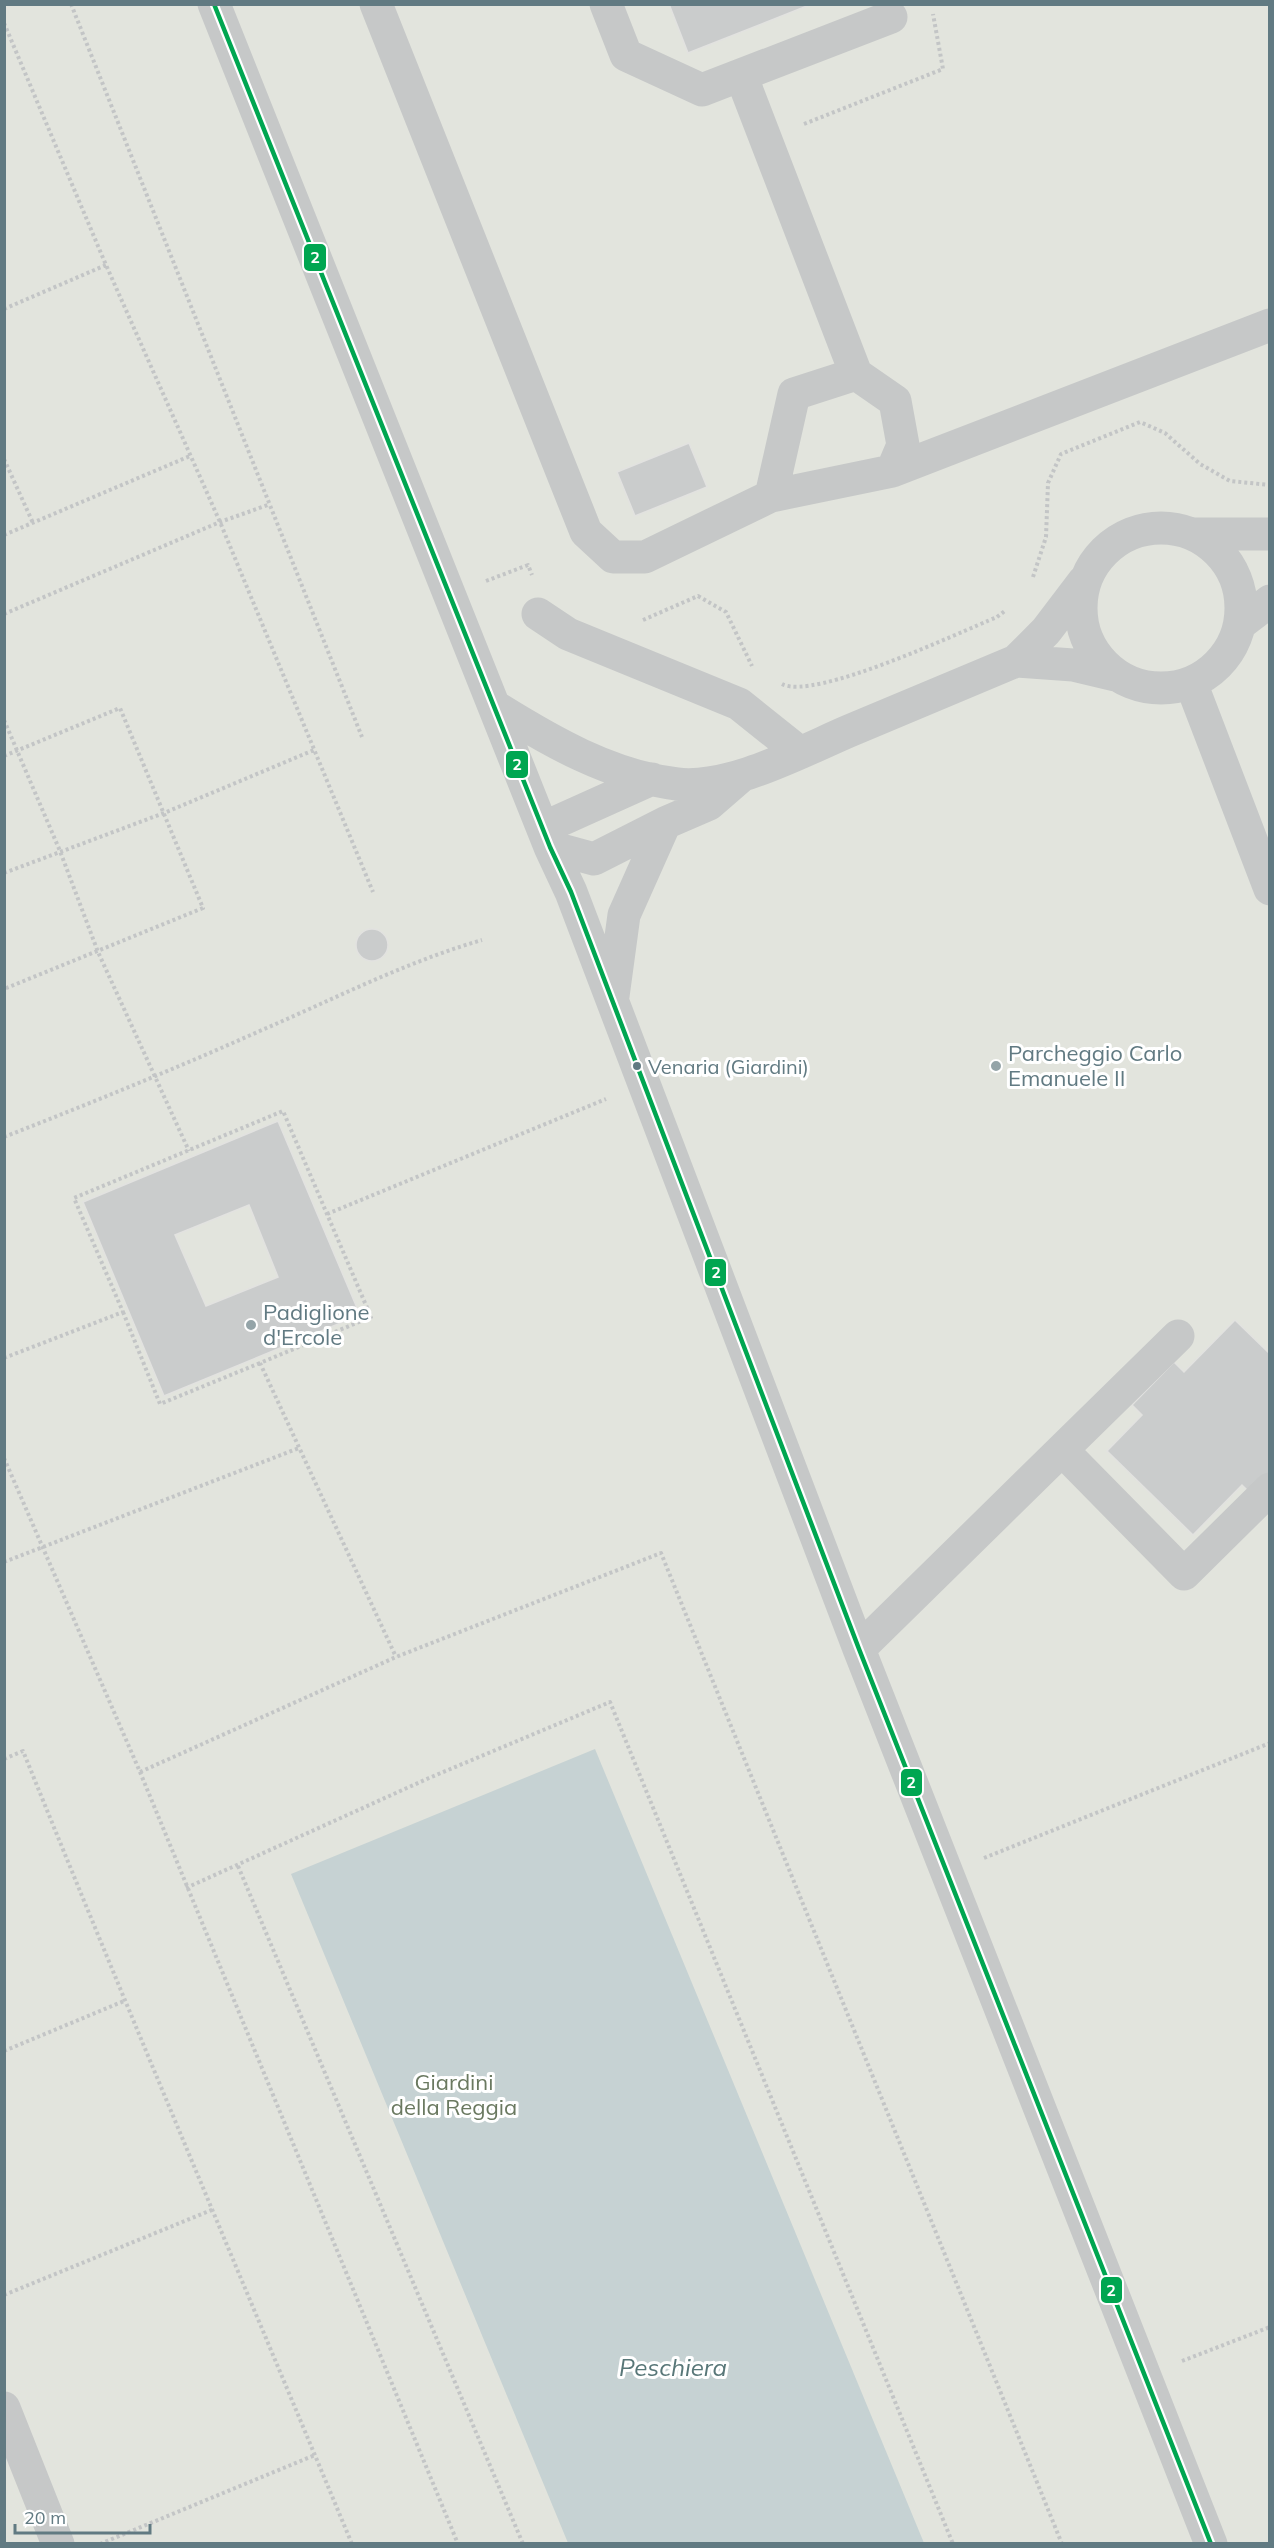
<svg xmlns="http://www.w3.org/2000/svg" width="1274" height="2548" viewBox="0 0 1274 2548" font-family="Mulish,sans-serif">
<rect width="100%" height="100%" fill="#f3f2f0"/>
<!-- green -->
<path fill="#e2e4dd" d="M 5,5 L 1269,5 L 1269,2543 L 5,2543 Z"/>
<!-- water -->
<path fill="#c6d2d3" d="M 595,1749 L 924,2543 L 568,2543 L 291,1874 Z"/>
<!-- building -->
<path fill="#cacccc" stroke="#e2e2e0" stroke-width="1.5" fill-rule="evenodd" d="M 669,4 L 812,4 L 688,53 Z
M 689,443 L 707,487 L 635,516 L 617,472 Z
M356 945a16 16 0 1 1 32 0a16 16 0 1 1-32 0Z
M 278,1121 L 360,1315 L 164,1396 L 83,1202 ZM 249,1205 L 278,1277 L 206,1306 L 175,1235 Z
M 1235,1320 L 1270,1354 L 1270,1477 L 1252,1495 L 1242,1485 L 1193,1535 L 1107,1451 L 1142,1415 L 1132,1405 L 1174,1362 L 1184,1372 Z"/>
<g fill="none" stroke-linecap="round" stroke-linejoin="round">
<!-- path -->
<path stroke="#c3c5c6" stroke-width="4" stroke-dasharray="3 3" stroke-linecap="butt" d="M 71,4 L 362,737
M 4,23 L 106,265 L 220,522 L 373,892
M 804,124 L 943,69 L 933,14
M 4,309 L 106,265
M 4,459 L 33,523
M 4,535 L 190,456
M 1033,577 L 1046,537 L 1048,483 L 1061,454 L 1140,422 L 1165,433 L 1200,464 L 1230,481 L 1270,485
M 486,581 L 528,565 L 532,575
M 4,614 L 220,522 L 268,505
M 643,620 L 698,596 L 726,612 L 752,666
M 782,684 C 814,701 958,633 997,617 L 1006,610
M 4,720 L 60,851 L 98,952 L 189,1151
M 4,756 L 120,708 L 203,908 L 4,989
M 4,873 L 164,813 L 314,750
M 4,1137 C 91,1103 177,1068 262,1030 C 334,999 406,962 482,940
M 327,1214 L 606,1099
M 123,1312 L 160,1404 L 260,1363
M 4,1358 L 123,1312 L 74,1198 L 283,1111 L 371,1317 L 260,1363 L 396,1657
M 4,1458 L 140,1772 L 458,2544
M 4,1562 L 299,1448
M 4,1759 L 23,1751 C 130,2016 242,2280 352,2544
M 140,1772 L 396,1657 L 661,1553 L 1062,2544
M 984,1858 L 1270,1743
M 238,1866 L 523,2544
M 186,1888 L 429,1778 L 610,1702 L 953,2544
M 4,2051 L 124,2001
M 4,2295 L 214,2209
M 1182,2361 L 1270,2327
M 100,2544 L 315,2455"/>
<!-- minor -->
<path stroke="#c6c8c8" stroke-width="33" d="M 214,4 L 550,847 L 571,892 L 859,1649 L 1211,2544
M 376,4 L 586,532 L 613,557 L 645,557 L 771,496
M 606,4 L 626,55 L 702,90 L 891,17
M 741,75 L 856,374
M 856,374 L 895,401 L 903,445 L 892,471 L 771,496 L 794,394 Z
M 892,471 L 1270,325
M1081 608a80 80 0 1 1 160 0a80 80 0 1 1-160 0Z
M 1195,534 L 1270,534
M 538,614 L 568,634 L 739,704 L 799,752
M 1240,624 L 1270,601
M 1016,661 L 1073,665 L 1115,675
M 1191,683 L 1270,889
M 494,706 C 550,741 610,776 677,784 C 730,790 800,752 849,731 C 905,708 960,684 1016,661 L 1046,631 L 1084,581
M 543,828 L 652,779
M 550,847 L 594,859 L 665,823 L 709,804 L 739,778
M 613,996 L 624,915 L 665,823
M 1062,1450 L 1184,1574 L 1270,1489
M 859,1649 L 1178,1336
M 4,2408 L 58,2544"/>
<defs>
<path id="bus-1" d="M 214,4 L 550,847 L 571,892 L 859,1649 L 1211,2544"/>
</defs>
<!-- bus-1 casing -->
<use href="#bus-1" stroke="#fff" stroke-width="9"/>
<!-- bus-1 -->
<use href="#bus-1" stroke="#00a651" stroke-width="4.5"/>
</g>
<!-- markers -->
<circle fill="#617a82" stroke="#fff" stroke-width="2" cx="637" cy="1066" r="5"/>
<g fill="#94a4a8" stroke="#fff" stroke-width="2">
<circle cx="996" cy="1066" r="6"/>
<circle cx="251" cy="1325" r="6"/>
</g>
<g text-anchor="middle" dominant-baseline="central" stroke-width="6" stroke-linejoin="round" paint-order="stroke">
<!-- bus labels -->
<g font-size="20" fill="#617a82" stroke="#fff" text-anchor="start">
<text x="648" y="1066">Venaria (Giardini)</text>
</g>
<!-- poi labels -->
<g font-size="22" fill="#617a82" stroke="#fff" text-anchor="start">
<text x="1008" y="1053">Parcheggio Carlo<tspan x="1008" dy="25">Emanuele II</tspan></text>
<text x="263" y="1312">Padiglione<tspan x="263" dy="25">d'Ercole</tspan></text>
</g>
<!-- park labels -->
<g font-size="22" fill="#6a7960" stroke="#fff">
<text x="454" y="2082">Giardini<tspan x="454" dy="25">della Reggia</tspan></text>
</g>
<!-- water labels -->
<g font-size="24" font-style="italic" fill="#587778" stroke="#fff">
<text x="673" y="2367">Peschiera</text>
</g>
</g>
<g stroke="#fff" stroke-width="2">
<rect x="303" y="243" width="24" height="29" rx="6" fill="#00a651"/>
<rect x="505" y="750" width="24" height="29" rx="6" fill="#00a651"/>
<rect x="704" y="1258" width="23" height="29" rx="6" fill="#00a651"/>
<rect x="900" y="1768" width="23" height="29" rx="6" fill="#00a651"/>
<rect x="1100" y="2276" width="23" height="28" rx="6" fill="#00a651"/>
</g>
<g font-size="16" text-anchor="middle" font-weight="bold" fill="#fff">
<text x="315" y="263">2</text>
<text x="517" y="770">2</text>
<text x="716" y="1278">2</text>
<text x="911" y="1788">2</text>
<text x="1111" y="2296">2</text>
</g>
<!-- border -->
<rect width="1274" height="2548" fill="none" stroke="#617a82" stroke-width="12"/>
<!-- scale -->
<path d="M15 2524v9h135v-9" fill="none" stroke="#617a82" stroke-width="3"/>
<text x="24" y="2524" font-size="18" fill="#617a82" stroke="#ffffff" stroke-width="4.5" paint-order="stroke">20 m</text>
</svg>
